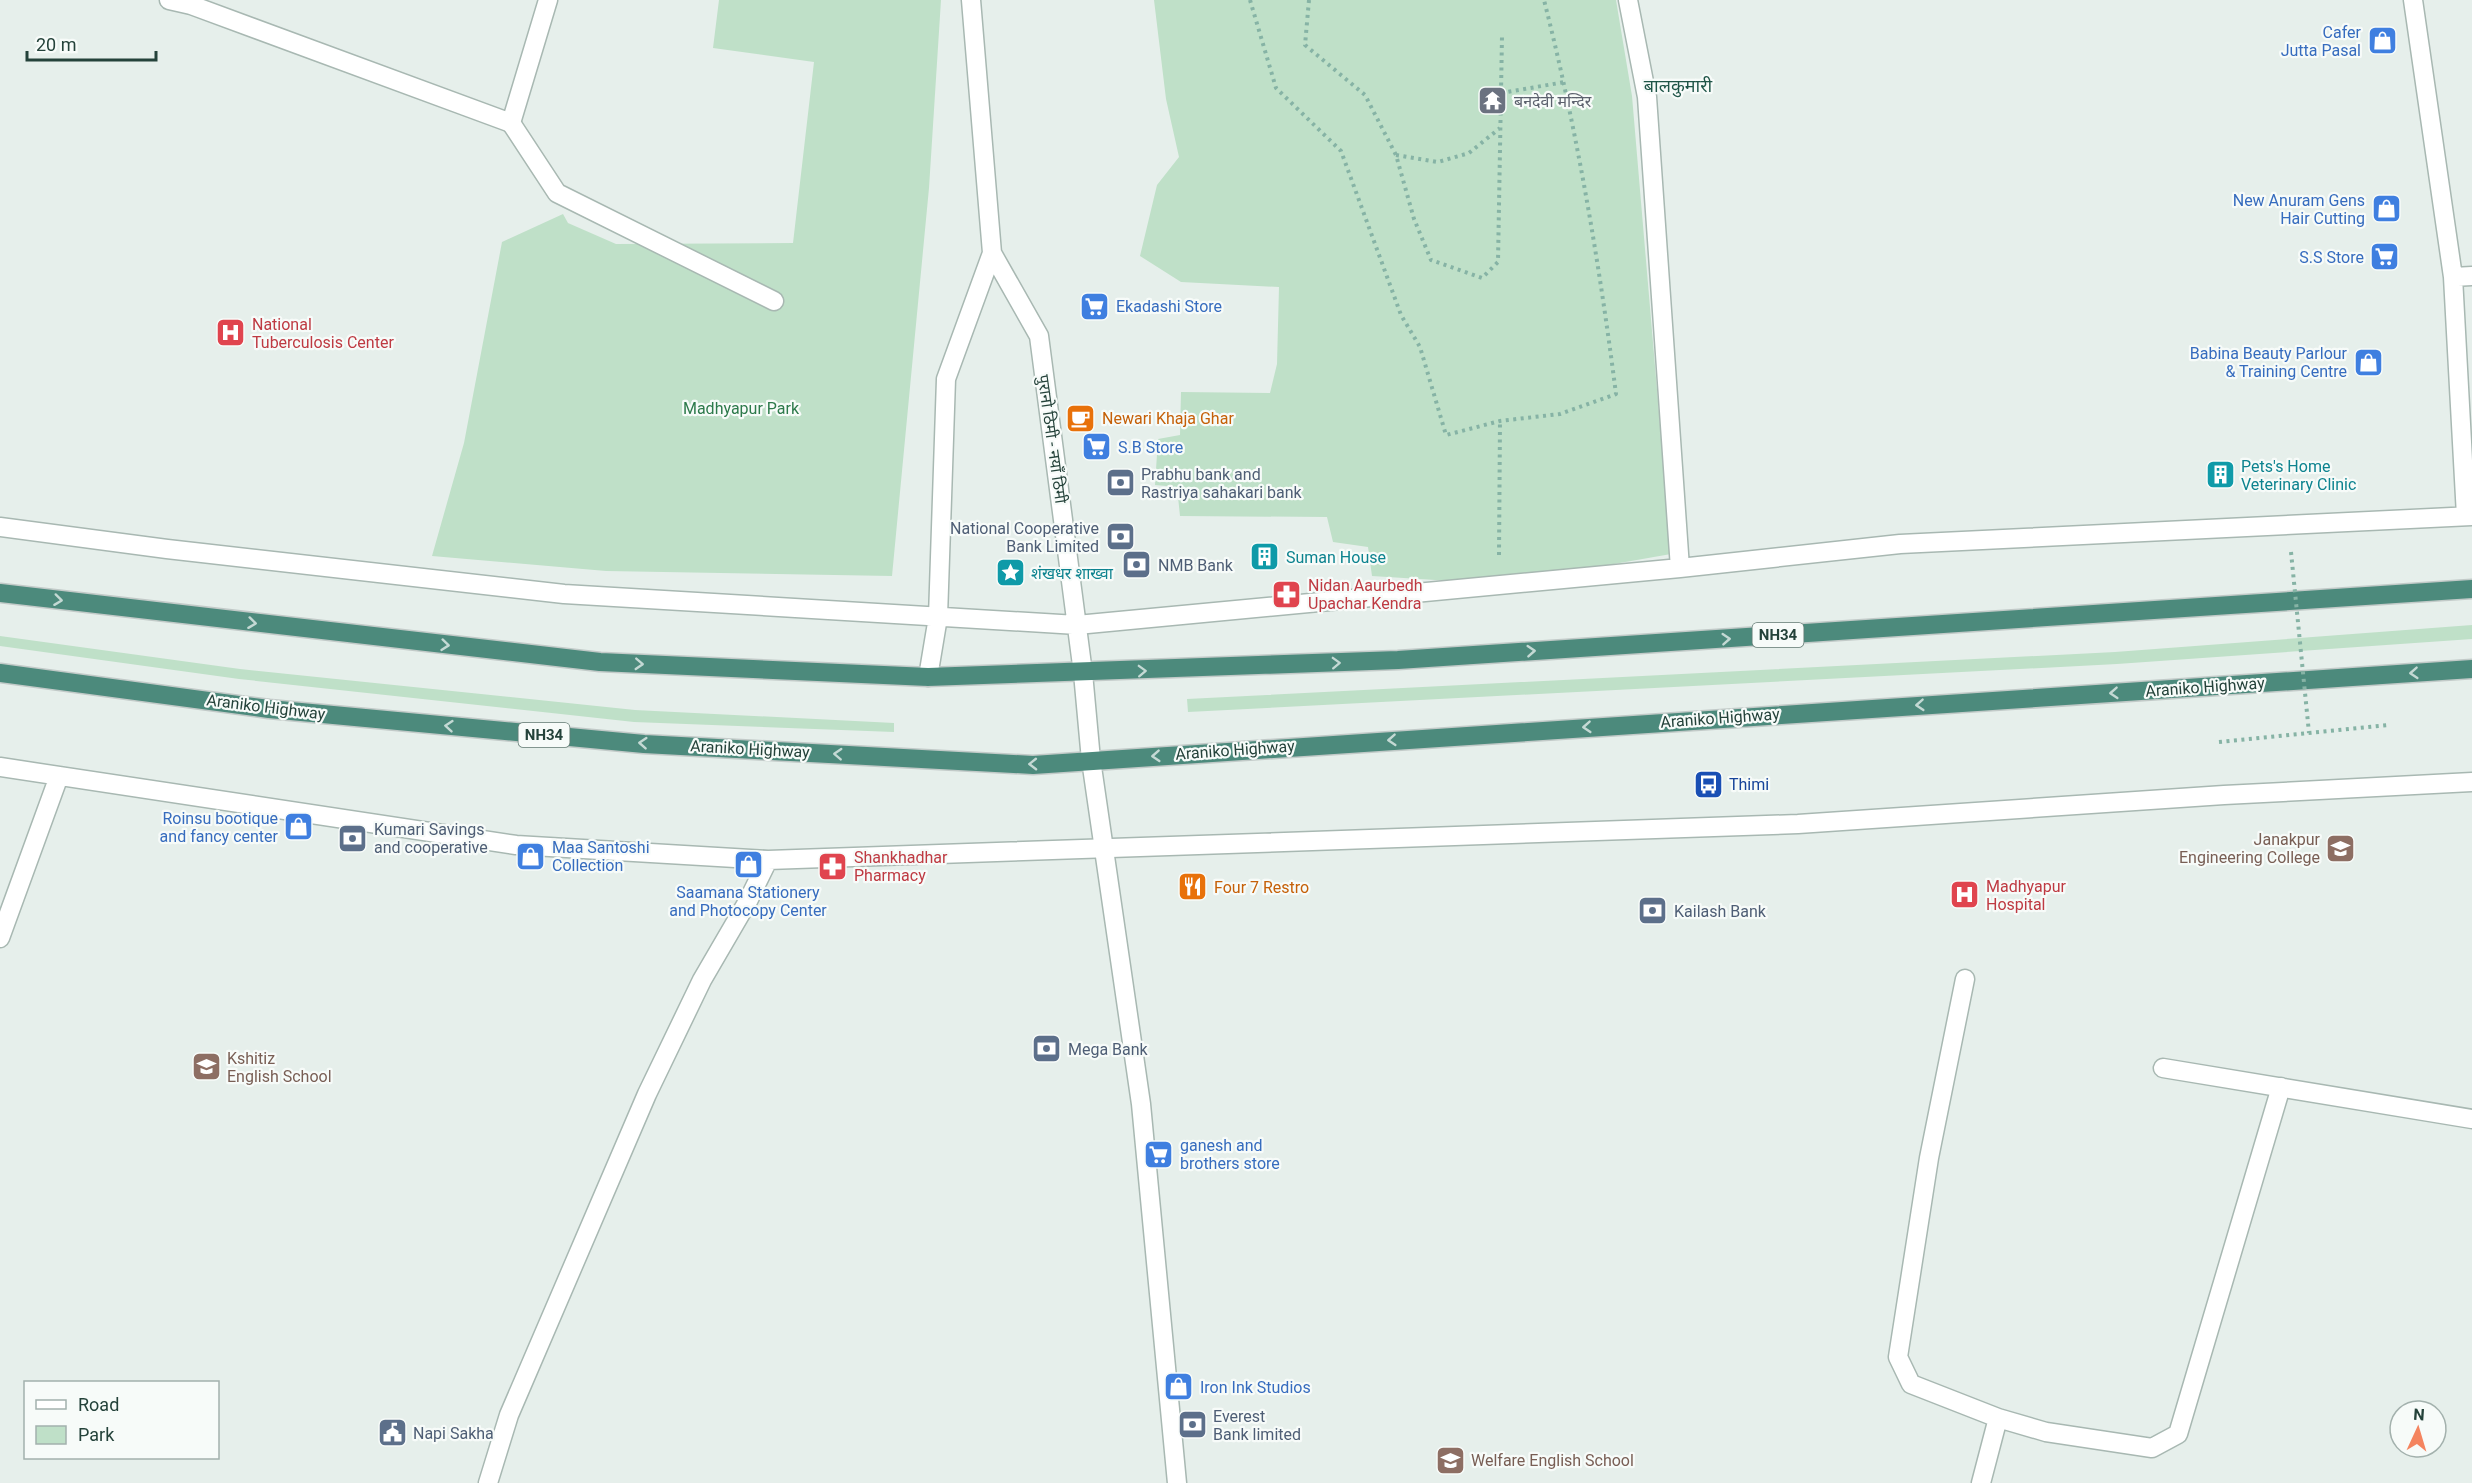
<svg xmlns="http://www.w3.org/2000/svg" width="2472" height="1483" viewBox="0 0 2472 1483" font-family="Roboto,'Noto Sans Devanagari',sans-serif">
<rect width="100%" height="100%" fill="#e6efeb"/>
<!-- green -->
<path fill="#bfe0c8" d="M 719,0 L 941,0 L 929,188 L 892,576 L 606,571 L 432,556 L 464,443 L 502,242 L 563,214 L 568,223 L 616,244 L 793,243 L 814,62 L 713,48 Z
M 1154,0 L 1616,0 L 1632,96 L 1671,554 L 1499,584 L 1372,576 L 1368,547 L 1333,542 L 1327,517 L 1180,516 L 1177,487 L 1155,485 L 1158,439 L 1180,435 L 1181,392 L 1270,393 L 1277,364 L 1279,287 L 1181,282 L 1140,256 L 1157,185 L 1179,157 L 1166,99 Z
M 2472,625 L 2472,639 L 2117,664 L 1188,712 L 1187,699 L 2115,652 Z
M 0,636 L 240,669 L 635,710 L 894,723 L 894,732 L 634,722 L 239,679 L 0,646 Z"/>
<g fill="none" stroke-linecap="round" stroke-linejoin="round">
<defs>
<path id="service" d="M 511,123 L 557,193 L 774,301"/>
<path id="minor" d="M 169,0 L 191,5 L 511,123 L 548,0
M 971,0 L 992,253 L 1039,336 L 1083,673 L 1091,760
M 1628,0 L 1647,97 L 1680,568
M 2413,0 L 2453,277 L 2466,516
M 2453,277 L 2472,276
M 0,527 L 167,549 L 564,594 L 1077,625 L 1680,568 L 1900,544 L 2472,516
M 928,677 L 938,617 L 946,379 L 992,253
M 0,767 L 516,845 L 768,860 L 1798,824 L 2224,795 L 2472,782
M 0,938 L 59,776
M 1965,979 L 1929,1158 L 1898,1357 L 1911,1384 L 1998,1418
M 2163,1068 L 2472,1119
M 488,1483 L 509,1415 L 647,1094 L 702,980 L 748,901 L 768,860
M 1981,1483 L 1998,1418 L 2046,1432 L 2152,1448 L 2178,1434 L 2281,1087"/>
<path id="tertiary" d="M 1091,760 L 1141,1104 L 1177,1483"/>
<path id="trunk" d="M 0,593 L 600,662 L 928,677 L 1398,660 L 2472,589
M 0,673 L 269,709 L 644,744 L 1033,765 L 2472,669"/>
</defs>
<!-- service casing -->
<use href="#service" stroke="#a8b8b2" stroke-width="21"/>
<!-- minor casing -->
<use href="#minor" stroke="#a8b8b2" stroke-width="21"/>
<!-- tertiary casing -->
<use href="#tertiary" stroke="#a8b8b2" stroke-width="21"/>
<!-- trunk casing -->
<use href="#trunk" stroke="#c2cac8" stroke-width="21"/>
<!-- path -->
<path stroke="#86b3a5" stroke-width="4" stroke-dasharray="3 4.5" stroke-linecap="butt" d="M 1250,0 L 1276,88 L 1341,151 L 1401,315 L 1420,347 L 1446,435 L 1500,421 L 1560,414 L 1616,394 C 1599,261 1577,130 1544,0
M 1309,0 L 1305,45 L 1365,95 L 1396,155 L 1414,219 L 1431,260 L 1482,278 L 1498,262 L 1502,36
M 1501,93 L 1565,82
M 1396,155 L 1438,162 L 1469,153 L 1500,128
M 1499,555 L 1500,421
M 2219,742 L 2389,725"/>
<!-- service -->
<use href="#service" stroke="#fff" stroke-width="18"/>
<!-- minor -->
<use href="#minor" stroke="#fff" stroke-width="18"/>
<!-- tertiary -->
<use href="#tertiary" stroke="#fff" stroke-width="18"/>
<!-- trunk -->
<use href="#trunk" stroke="#4c8a7c" stroke-width="18"/>
<!-- path-bridge -->
<path stroke="#86b3a5" stroke-width="4" stroke-dasharray="3 4.5" stroke-linecap="butt" d="M 2291,552 L 2309,733"/>
</g>
<!-- one-way arrows -->
<defs><path id="oneway-chevron" d="M-2-3.5L2.5 0L-2 3.5" fill="none" stroke-width="1.6" stroke-linecap="round" stroke-linejoin="round" transform="scale(1.5)"/></defs>
<g stroke="#c4d9d4">
<use href="#oneway-chevron" transform="translate(58 600) rotate(7)"/>
<use href="#oneway-chevron" transform="translate(252 623) rotate(7)"/>
<use href="#oneway-chevron" transform="translate(1726 639) rotate(-4)"/>
<use href="#oneway-chevron" transform="translate(445 645) rotate(6)"/>
<use href="#oneway-chevron" transform="translate(1531 651) rotate(-4)"/>
<use href="#oneway-chevron" transform="translate(1336 663) rotate(-2)"/>
<use href="#oneway-chevron" transform="translate(639 664) rotate(3)"/>
<use href="#oneway-chevron" transform="translate(1142 671) rotate(-2)"/>
<use href="#oneway-chevron" transform="translate(2414 673) rotate(176)"/>
<use href="#oneway-chevron" transform="translate(2114 693) rotate(176)"/>
<use href="#oneway-chevron" transform="translate(1920 705) rotate(176)"/>
<use href="#oneway-chevron" transform="translate(449 726) rotate(-175)"/>
<use href="#oneway-chevron" transform="translate(1587 727) rotate(176)"/>
<use href="#oneway-chevron" transform="translate(1392 740) rotate(176)"/>
<use href="#oneway-chevron" transform="translate(643 743) rotate(-176)"/>
<use href="#oneway-chevron" transform="translate(838 754) rotate(-177)"/>
<use href="#oneway-chevron" transform="translate(1156 756) rotate(176)"/>
<use href="#oneway-chevron" transform="translate(1033 764) rotate(179)"/>
</g>
<!-- icons -->
<defs>
<symbol id="shop-square" viewBox="-11 -11 22 22"><rect x="-9" y="-9" width="18" height="18" rx="4" fill="#3f7fe0" stroke="#f7fbf9"/><path d="M-5-2.5h2.3a2.7 3.5 0 0 1 5.4 0H5L5.5 6h-11ZM-1.5-2.5h3a1.5 2.3 0 0 0-3 0Z" fill="#fff"/></symbol>
<symbol id="temple-square" viewBox="-11 -11 22 22"><rect x="-9" y="-9" width="18" height="18" rx="4" fill="#6b7280" stroke="#f7fbf9"/><path d="M0-6L5-2H3V0L6.5 2.5H4V6H1.5V3h-3V6H-4V2.5H-6.5L-3 0V-2H-5Z" fill="#fff"/></symbol>
<symbol id="supermarket-square" viewBox="-11 -11 22 22"><rect x="-9" y="-9" width="18" height="18" rx="4" fill="#3f7fe0" stroke="#f7fbf9"/><path d="M-6-5.5h2.5l.6 2H6L4.5 2H-2.5L-4.4-4H-6ZM-1.5 3.2a1.3 1.3 0 1 0 .1 0ZM3 3.2a1.3 1.3 0 1 0 .1 0Z" fill="#fff"/></symbol>
<symbol id="hospital-square" viewBox="-11 -11 22 22"><rect x="-9" y="-9" width="18" height="18" rx="4" fill="#e0444e" stroke="#f7fbf9"/><path d="M-5-5h3v3.5h4V-5h3V5h-3V1.5h-4V5h-3Z" fill="#fff"/></symbol>
<symbol id="cafe-square" viewBox="-11 -11 22 22"><rect x="-9" y="-9" width="18" height="18" rx="4" fill="#e8710a" stroke="#f7fbf9"/><path d="M-5.5-4.5H6V0H3Q3 3.5 0 3.5H-2.5Q-5.5 3.5-5.5 0ZM3-3.2v2h1.7v-2ZM-6 4.5H4V6H-6Z" fill="#fff"/></symbol>
<symbol id="building-square" viewBox="-11 -11 22 22"><rect x="-9" y="-9" width="18" height="18" rx="4" fill="#0f9aa8" stroke="#f7fbf9"/><path d="M-4-6H4V6H1V3H-1V6H-4ZM-2.5-4.3h1.7v1.8h-1.7ZM.8-4.3h1.7v1.8H.8ZM-2.5-1h1.7V.8h-1.7ZM.8-1h1.7V.8H.8Z" fill="#fff"/></symbol>
<symbol id="bank-square" viewBox="-11 -11 22 22"><rect x="-9" y="-9" width="18" height="18" rx="4" fill="#5c6f8a" stroke="#f7fbf9"/><path d="M-6-4H6V4H-6ZM0-2.3a2.3 2.3 0 1 0 0 4.6a2.3 2.3 0 1 0 0-4.6Z" fill="#fff"/></symbol>
<symbol id="sight-square" viewBox="-11 -11 22 22"><rect x="-9" y="-9" width="18" height="18" rx="4" fill="#0f9aa8" stroke="#f7fbf9"/><path d="M0-6L1.8-2.2L6-1.7L2.9 1.2L3.7 5.4L0 3.3L-3.7 5.4L-2.9 1.2L-6-1.7L-1.8-2.2Z" fill="#fff"/></symbol>
<symbol id="pharmacy-square" viewBox="-11 -11 22 22"><rect x="-9" y="-9" width="18" height="18" rx="4" fill="#e0444e" stroke="#f7fbf9"/><path d="M-2-6h4v4h4v4h-4v4h-4v-4h-4v-4h4Z" fill="#fff"/></symbol>
<symbol id="bus-square" viewBox="-11 -11 22 22"><rect x="-9" y="-9" width="18" height="18" rx="4" fill="#1a4fb4" stroke="#f7fbf9"/><path d="M-5-6H5V4H4V6H2V4H-2V6H-4V4H-5ZM-3.5-4V0h7V-4ZM-3.5 1.2v1.5H-2V1.2ZM2 1.2v1.5H3.5V1.2Z" fill="#fff"/></symbol>
<symbol id="university-square" viewBox="-11 -11 22 22"><rect x="-9" y="-9" width="18" height="18" rx="4" fill="#8d6e63" stroke="#f7fbf9"/><path d="M0-5L7-2L0 1L-7-2ZM-4 1L0 2.5L4 1V4Q0 6-4 4Z" fill="#fff"/></symbol>
<symbol id="restaurant-square" viewBox="-11 -11 22 22"><rect x="-9" y="-9" width="18" height="18" rx="4" fill="#e8710a" stroke="#f7fbf9"/><path d="M-5-6h1v4h1v-4h1v4h1v-4h1v5L-1.5 .5V6h-2V.5L-5-1ZM5-6V6H3V1.5H1.5Q1.5-4 5-6Z" fill="#fff"/></symbol>
<symbol id="school-square" viewBox="-11 -11 22 22"><rect x="-9" y="-9" width="18" height="18" rx="4" fill="#8d6e63" stroke="#f7fbf9"/><path d="M0-5L7-2L0 1L-7-2ZM-4 1L0 2.5L4 1V4Q0 6-4 4Z" fill="#fff"/></symbol>
<symbol id="civic-square" viewBox="-11 -11 22 22"><rect x="-9" y="-9" width="18" height="18" rx="4" fill="#5c6f8a" stroke="#f7fbf9"/><path d="M-.6-6.5H3V-4.5H.6V-3L4-1V1h2V6H-6V1h2V-1L-.6-3ZM-1.2 2.5V6h2.4V2.5Z" fill="#fff"/></symbol>
</defs>
<g fill-rule="evenodd">
<use href="#shop-square" x="2366" y="24" width="33" height="33"/>
<use href="#temple-square" x="1476" y="84" width="33" height="33"/>
<use href="#shop-square" x="2370" y="192" width="33" height="33"/>
<use href="#supermarket-square" x="2368" y="240" width="33" height="33"/>
<use href="#supermarket-square" x="1078" y="290" width="33" height="33"/>
<use href="#hospital-square" x="214" y="316" width="33" height="33"/>
<use href="#shop-square" x="2352" y="346" width="33" height="33"/>
<use href="#cafe-square" x="1064" y="402" width="33" height="33"/>
<use href="#supermarket-square" x="1080" y="430" width="33" height="33"/>
<use href="#building-square" x="2204" y="458" width="33" height="33"/>
<use href="#bank-square" x="1104" y="466" width="33" height="33"/>
<use href="#bank-square" x="1104" y="520" width="33" height="33"/>
<use href="#building-square" x="1248" y="540" width="33" height="33"/>
<use href="#bank-square" x="1120" y="548" width="33" height="33"/>
<use href="#sight-square" x="994" y="556" width="33" height="33"/>
<use href="#pharmacy-square" x="1270" y="578" width="33" height="33"/>
<use href="#bus-square" x="1692" y="768" width="33" height="33"/>
<use href="#shop-square" x="282" y="810" width="33" height="33"/>
<use href="#bank-square" x="336" y="822" width="33" height="33"/>
<use href="#university-square" x="2324" y="832" width="33" height="33"/>
<use href="#shop-square" x="514" y="840" width="33" height="33"/>
<use href="#shop-square" x="732" y="848" width="33" height="33"/>
<use href="#pharmacy-square" x="816" y="850" width="33" height="33"/>
<use href="#restaurant-square" x="1176" y="870" width="33" height="33"/>
<use href="#hospital-square" x="1948" y="878" width="33" height="33"/>
<use href="#bank-square" x="1636" y="894" width="33" height="33"/>
<use href="#bank-square" x="1030" y="1032" width="33" height="33"/>
<use href="#school-square" x="190" y="1050" width="33" height="33"/>
<use href="#supermarket-square" x="1142" y="1138" width="33" height="33"/>
<use href="#shop-square" x="1162" y="1370" width="33" height="33"/>
<use href="#bank-square" x="1176" y="1408" width="33" height="33"/>
<use href="#civic-square" x="376" y="1416" width="33" height="33"/>
<use href="#school-square" x="1434" y="1444" width="33" height="33"/>
</g>
<g text-anchor="middle" dominant-baseline="central" stroke-width="4.5" stroke-linejoin="round" paint-order="stroke">
<!-- shield labels -->
<g fill="#f7fbf9" stroke="#637a73" stroke-width="1.5">
<rect x="1752.5" y="623" width="51" height="24" rx="4.5"/>
<rect x="518.5" y="723" width="51" height="24" rx="4.5"/>
</g>
<g font-size="15" font-weight="bold" fill="#24423a">
<text x="1778" y="635">NH34</text>
<text x="544" y="735">NH34</text>
</g>
<!-- shop labels -->
<g font-size="16" fill="#366cbe" stroke="#f7fbf9" text-anchor="end">
<text x="2361" y="32">Cafer<tspan x="2361" dy="18">Jutta Pasal</tspan></text>
<text x="2365" y="200">New Anuram Gens<tspan x="2365" dy="18">Hair Cutting</tspan></text>
<text x="2364" y="257">S.S Store</text>
<text x="1116" y="306" text-anchor="start">Ekadashi Store</text>
<text x="2347" y="353">Babina Beauty Parlour<tspan x="2347" dy="18">&amp; Training Centre</tspan></text>
<text x="1118" y="447" text-anchor="start">S.B Store</text>
<text x="278" y="818">Roinsu bootique<tspan x="278" dy="18">and fancy center</tspan></text>
<text x="552" y="847" text-anchor="start">Maa Santoshi<tspan x="552" dy="18">Collection</tspan></text>
<text x="748" y="892" text-anchor="middle">Saamana Stationery<tspan x="748" dy="18">and Photocopy Center</tspan></text>
<text x="1180" y="1145" text-anchor="start">ganesh and<tspan x="1180" dy="18">brothers store</tspan></text>
<text x="1200" y="1387" text-anchor="start">Iron Ink Studios</text>
</g>
<!-- worship labels -->
<g font-size="16" fill="#5b616d" stroke="#f7fbf9" text-anchor="start">
<text x="1514" y="101">बनदेवी मन्दिर</text>
</g>
<!-- health labels -->
<g font-size="16" fill="#be3a42" stroke="#f7fbf9" text-anchor="start">
<text x="252" y="324">National<tspan x="252" dy="18">Tuberculosis Center</tspan></text>
<text x="1308" y="585">Nidan Aaurbedh<tspan x="1308" dy="18">Upachar Kendra</tspan></text>
<text x="854" y="857">Shankhadhar<tspan x="854" dy="18">Pharmacy</tspan></text>
<text x="1986" y="886">Madhyapur<tspan x="1986" dy="18">Hospital</tspan></text>
</g>
<!-- park labels -->
<g font-size="16" fill="#2d7a4b" stroke="#f7fbf9">
<text x="741" y="408">Madhyapur Park</text>
</g>
<!-- food labels -->
<g font-size="16" fill="#c56008" stroke="#f7fbf9" text-anchor="start">
<text x="1102" y="418">Newari Khaja Ghar</text>
<text x="1214" y="887">Four 7 Restro</text>
</g>
<!-- street labels -->
<g font-size="16" fill="#24423a" stroke="#f7fbf9">
<text transform="translate(1052 439) rotate(82)">पुरानो ठिमी - नयाँ ठिमी</text>
<text transform="translate(2205 687) rotate(-4)">Araniko Highway</text>
<text transform="translate(266 707) rotate(7)">Araniko Highway</text>
<text transform="translate(1720 718) rotate(-4)">Araniko Highway</text>
<text transform="translate(750 749) rotate(3)">Araniko Highway</text>
<text transform="translate(1235 750) rotate(-4)">Araniko Highway</text>
</g>
<!-- culture labels -->
<g font-size="16" fill="#0d838f" stroke="#f7fbf9" text-anchor="start">
<text x="2241" y="466">Pets's Home<tspan x="2241" dy="18">Veterinary Clinic</tspan></text>
<text x="1286" y="557">Suman House</text>
<text x="1031" y="573">शंखधर शाख्वा</text>
</g>
<!-- service labels -->
<g font-size="16" fill="#4e5e75" stroke="#f7fbf9" text-anchor="start">
<text x="1141" y="474">Prabhu bank and<tspan x="1141" dy="18">Rastriya sahakari bank</tspan></text>
<text x="1099" y="528" text-anchor="end">National Cooperative<tspan x="1099" dy="18">Bank Limited</tspan></text>
<text x="1158" y="565">NMB Bank</text>
<text x="374" y="829">Kumari Savings<tspan x="374" dy="18">and cooperative</tspan></text>
<text x="1674" y="911">Kailash Bank</text>
<text x="1068" y="1049">Mega Bank</text>
<text x="1213" y="1416">Everest<tspan x="1213" dy="18">Bank limited</tspan></text>
<text x="413" y="1433">Napi Sakha</text>
</g>
<!-- transit labels -->
<g font-size="16" fill="#164399" stroke="#f7fbf9" text-anchor="start">
<text x="1729" y="784">Thimi</text>
</g>
<!-- education labels -->
<g font-size="16" fill="#785e54" stroke="#f7fbf9" text-anchor="start">
<text x="2320" y="839" text-anchor="end">Janakpur<tspan x="2320" dy="18">Engineering College</tspan></text>
<text x="227" y="1058">Kshitiz<tspan x="227" dy="18">English School</tspan></text>
<text x="1471" y="1460">Welfare English School</text>
</g>
<!-- neighbourhood labels -->
<g font-size="18" fill="#1f5548" stroke="#f7fbf9">
<text x="1678" y="85">बालकुमारी</text>
</g>
</g>
<!-- legend -->
<rect x="24" y="1381" width="195" height="78" fill="#f7fbf9" stroke="#a3b1ad" stroke-width="1.5"/>
<rect x="36" y="1400" width="30" height="9" fill="#ffffff" stroke="#a3b1ad" stroke-width="1.5"/>
<text x="78" y="1411" font-size="18" fill="#24423a">Road</text>
<rect x="36" y="1426" width="30" height="18" fill="#bfe0c8" stroke="#a3b1ad" stroke-width="1.5"/>
<text x="78" y="1441" font-size="18" fill="#24423a">Park</text>
<!-- north arrow -->
<g transform="translate(2418 1429) rotate(4)"><circle r="28" fill="#f7fbf9" stroke="#a3b1ad" stroke-width="1.5"/>
<path d="M0-4.5L10 22L0 15L-10 22Z" fill="#f4845f"/>
<text y="-9" font-size="16" font-weight="bold" text-anchor="middle" fill="#24423a">N</text>
</g>
<!-- scale -->
<path d="M27 51v9h129v-9" fill="none" stroke="#24423a" stroke-width="3"/>
<text x="36" y="51" font-size="18" fill="#24423a" stroke="#f7fbf9" stroke-width="4.5" paint-order="stroke">20 m</text>
</svg>
